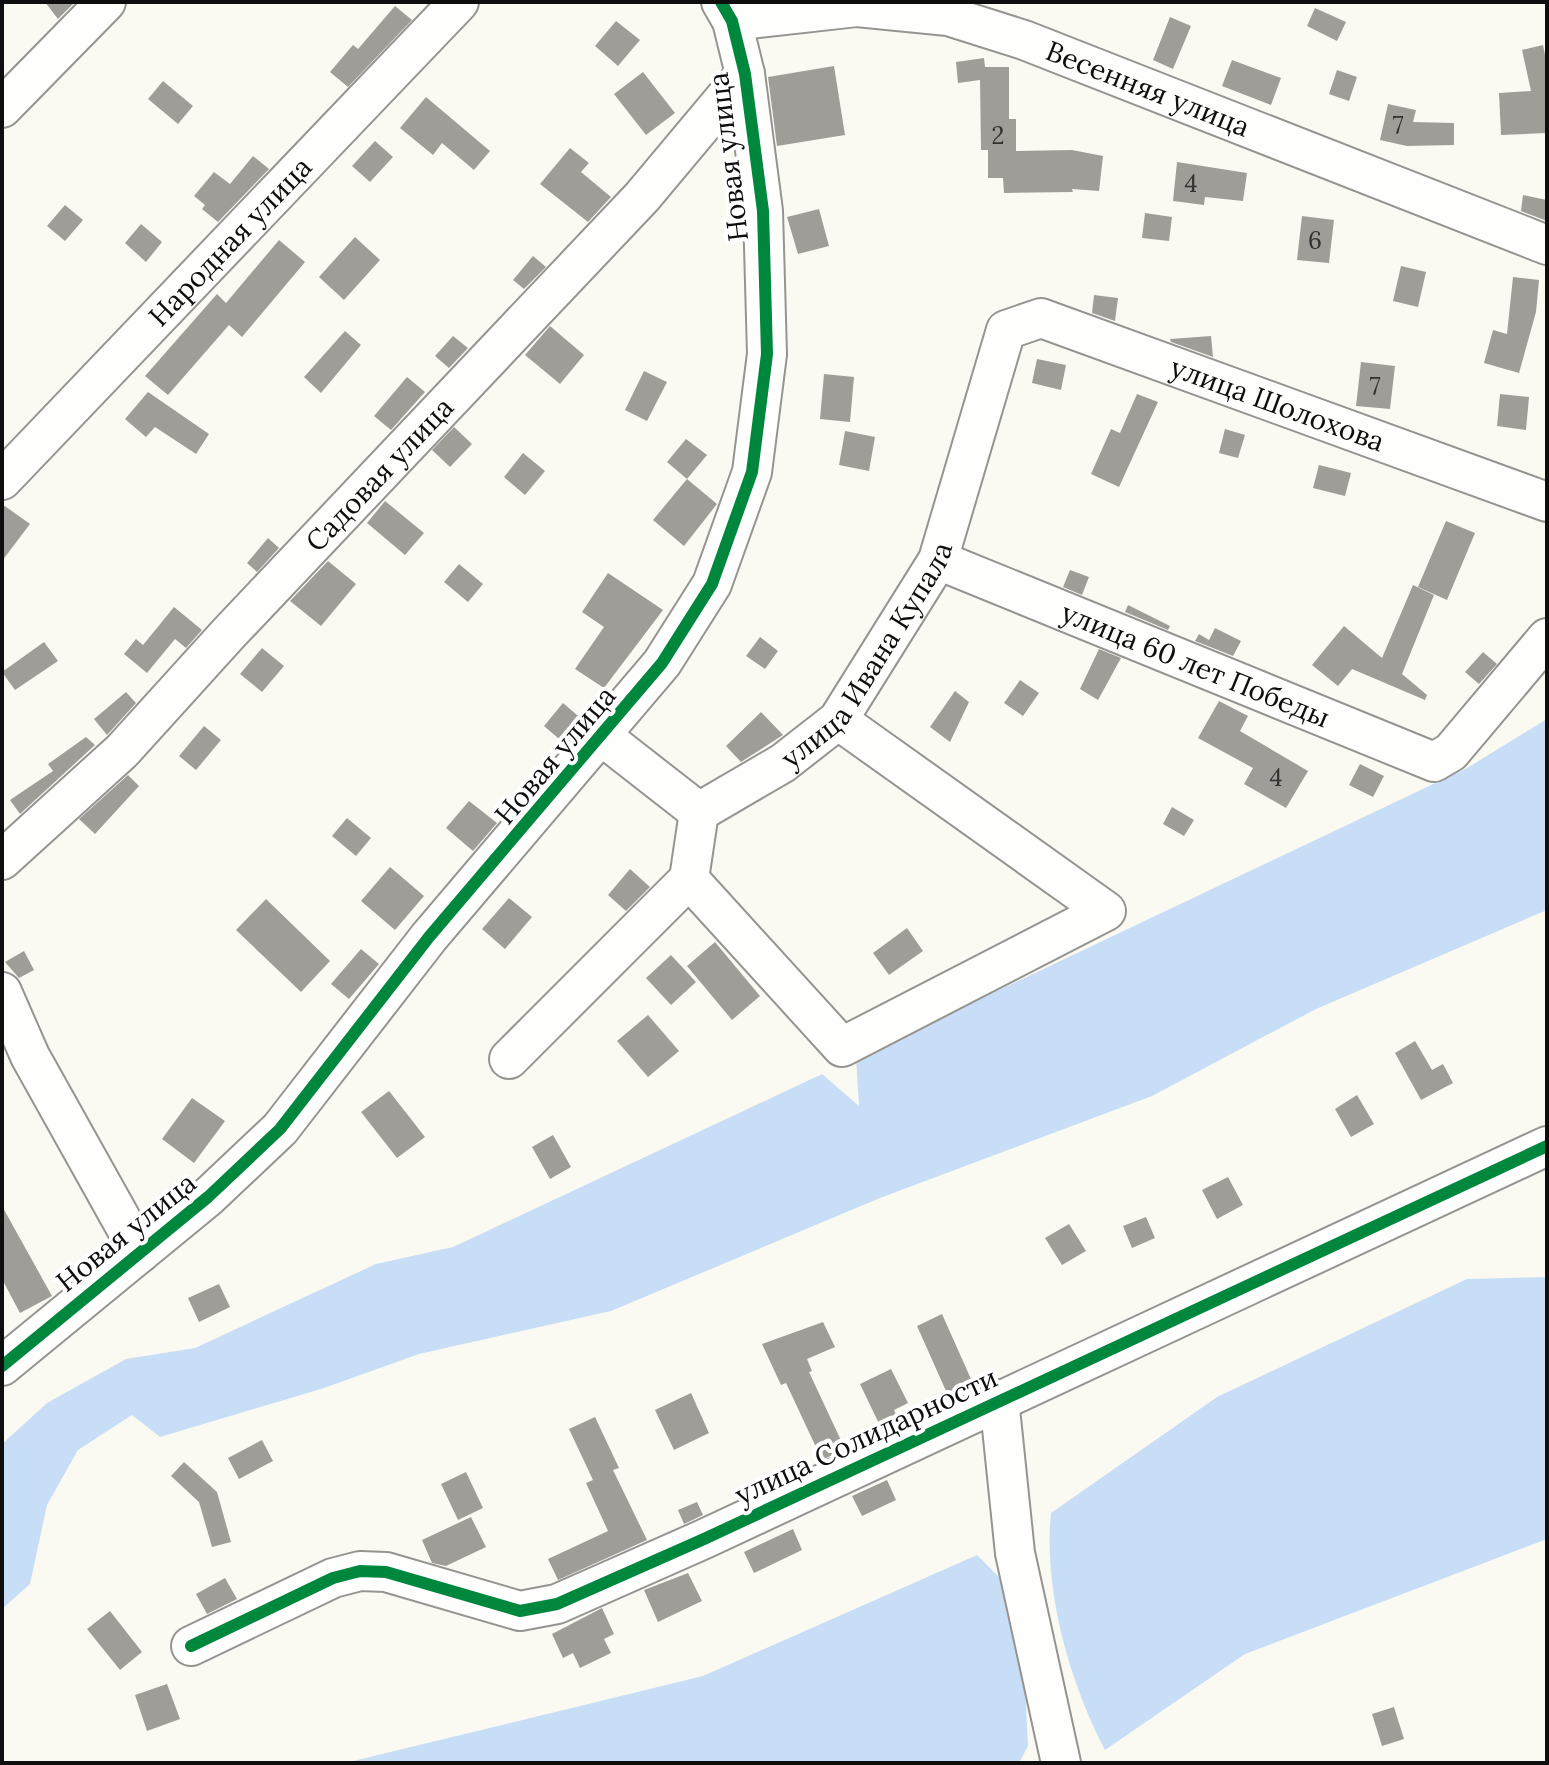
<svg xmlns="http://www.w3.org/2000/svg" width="1549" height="1765" viewBox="0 0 1549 1765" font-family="Lora,serif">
<rect width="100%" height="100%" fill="#fbfaf2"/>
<!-- water -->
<path fill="#c8def6" d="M 1547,719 L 1547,910 L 1316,1009 L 1152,1096 L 880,1198 L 611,1311 L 419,1354 L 324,1388 L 160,1437 L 132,1415 L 78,1450 L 47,1505 L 30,1584 L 2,1609 L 2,1444 L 47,1403 L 126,1359 L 195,1348 L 376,1264 L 453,1247 L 822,1074 L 859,1106 L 856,1058 L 1467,768 Z
M 1547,1277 L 1547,1539 L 1245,1654 L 1105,1750 C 1070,1683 1043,1591 1051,1513 L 1217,1397 L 1467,1279 Z
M 977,1555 L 1008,1586 L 1024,1664 L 1028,1746 L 1019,1763 L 345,1763 L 703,1676 Z"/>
<!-- building -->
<path fill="#9f9d98" d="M 45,2 L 75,2 L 58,19 Z
M 395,6 L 412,20 L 348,87 L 330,72 L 353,45 L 358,49 Z
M 1315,8 L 1346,22 L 1337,41 L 1307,26 Z
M 1170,17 L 1191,26 L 1173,69 L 1153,60 Z
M 616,21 L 640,40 L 618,66 L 595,46 Z
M 1543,45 L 1547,64 L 1547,133 L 1501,135 L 1499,93 L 1531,91 L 1522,50 Z
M 984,58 L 985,67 L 1009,67 L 1009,119 L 1016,119 L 1016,151 L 1072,150 L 1103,156 L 1099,191 L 1072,189 L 1073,192 L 1004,193 L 1003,178 L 988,178 L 988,150 L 981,150 L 980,80 L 958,83 L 956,62 Z
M 1232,60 L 1281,78 L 1271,105 L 1222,86 Z
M 834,66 L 845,135 L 777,146 L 768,77 Z
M 1337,70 L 1357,77 L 1349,101 L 1329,94 Z
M 643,72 L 675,113 L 646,135 L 614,94 Z
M 163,81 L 193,106 L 178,124 L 148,99 Z
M 426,97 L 490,151 L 474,170 L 442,143 L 433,155 L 400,128 Z
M 1388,104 L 1416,110 L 1413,122 L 1454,123 L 1454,145 L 1407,146 L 1380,140 Z
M 375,141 L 393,157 L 370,182 L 352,166 Z
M 570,148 L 589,163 L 581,172 L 611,197 L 588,222 L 540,184 Z
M 253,156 L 269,169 L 218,222 L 202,209 L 205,205 L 194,196 L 214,172 L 230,184 Z
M 1177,162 L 1247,173 L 1243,201 L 1205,197 L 1204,205 L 1173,201 Z
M 1523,195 L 1547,200 L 1547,221 L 1521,211 Z
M 65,205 L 83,220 L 65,241 L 47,226 Z
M 819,209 L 829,246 L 798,254 L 787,217 Z
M 1145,213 L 1172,217 L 1169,241 L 1142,238 Z
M 1302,216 L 1334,220 L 1329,263 L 1297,260 Z
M 141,224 L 162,242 L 146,262 L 125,243 Z
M 355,237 L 380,260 L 344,300 L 319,277 Z
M 279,240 L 305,262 L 242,337 L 229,325 L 168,395 L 145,376 L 217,294 L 226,303 Z
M 533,256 L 546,267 L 524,289 L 513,280 Z
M 1401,266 L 1426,272 L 1418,307 L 1393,301 Z
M 1513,277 L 1539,280 L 1536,312 L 1519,373 L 1484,363 L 1493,330 L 1507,334 Z
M 1094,295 L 1118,298 L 1115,321 L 1092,313 Z
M 550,326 L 584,355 L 560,384 L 525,355 Z
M 345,331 L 361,345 L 321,393 L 304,377 Z
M 453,336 L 468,348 L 449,368 L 435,356 Z
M 1211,336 L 1213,357 L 1171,342 L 1170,339 Z
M 1037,359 L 1066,365 L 1061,390 L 1032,383 Z
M 1361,362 L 1395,366 L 1390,409 L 1356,406 Z
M 644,371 L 667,382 L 647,421 L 625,410 Z
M 824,374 L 854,377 L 850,422 L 820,419 Z
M 407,377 L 425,392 L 391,430 L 374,416 Z
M 148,392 L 209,434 L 196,454 L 155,427 L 146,437 L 125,419 Z
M 1137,394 L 1158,402 L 1119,487 L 1091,474 L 1111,429 L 1120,433 Z
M 1500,394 L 1529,397 L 1526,430 L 1497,426 Z
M 454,427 L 472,444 L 450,467 L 432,450 Z
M 1225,429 L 1245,435 L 1238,458 L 1219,453 Z
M 845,431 L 875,437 L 869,471 L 839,465 Z
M 686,439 L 707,455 L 687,479 L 667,462 Z
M 523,453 L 545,471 L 525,495 L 504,477 Z
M 1319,465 L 1351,473 L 1345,496 L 1313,488 Z
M 687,479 L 717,504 L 684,546 L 653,520 Z
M 385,501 L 424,533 L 405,555 L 367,523 Z
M 2,504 L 30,524 L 2,561 Z
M 1446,521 L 1475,533 L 1447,600 L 1418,587 Z
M 268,538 L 279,548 L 257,572 L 247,563 Z
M 328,561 L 356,584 L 321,626 L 290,601 Z
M 459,564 L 483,584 L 468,602 L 444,582 Z
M 1070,570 L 1089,577 L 1082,595 L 1063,587 Z
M 608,573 L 663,610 L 604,688 L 575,669 L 604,627 L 582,612 Z
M 1413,585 L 1434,595 L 1402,674 L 1427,695 L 1425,700 L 1352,669 L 1338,686 L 1312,665 L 1344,626 L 1382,658 Z
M 1128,605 L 1170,626 L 1168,630 L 1125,612 Z
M 174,607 L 202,630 L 186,648 L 175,639 L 147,673 L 124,654 L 136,639 L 143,645 Z
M 1215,628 L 1241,641 L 1233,656 L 1195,641 L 1199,634 L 1209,640 Z
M 760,637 L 778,651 L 765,669 L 746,656 Z
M 44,642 L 58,661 L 15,690 L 2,672 Z
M 262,648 L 284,666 L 262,692 L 240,674 Z
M 1099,649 L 1121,658 L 1098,700 L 1080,689 Z
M 1483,652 L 1497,664 L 1479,684 L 1465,672 Z
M 1020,680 L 1039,693 L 1023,716 L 1004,703 Z
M 955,691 L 969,702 L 950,742 L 930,727 Z
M 126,692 L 136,703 L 107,735 L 94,719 Z
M 1219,701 L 1248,716 L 1240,731 L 1308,771 L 1286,808 L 1244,784 L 1253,768 L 1198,738 Z
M 563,703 L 584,721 L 565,744 L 544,726 Z
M 761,712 L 783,735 L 741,762 L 726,746 Z
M 204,726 L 221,740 L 196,770 L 179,756 Z
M 86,737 L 95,745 L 20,814 L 10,800 L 53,771 L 48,764 Z
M 1360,764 L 1384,776 L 1373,797 L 1349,785 Z
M 128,775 L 139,786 L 95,834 L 79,819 Z
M 469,801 L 497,823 L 473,851 L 446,828 Z
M 1172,807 L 1194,820 L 1184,836 L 1163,824 Z
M 347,818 L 371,838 L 356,856 L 332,836 Z
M 390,867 L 424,896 L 395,930 L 361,901 Z
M 630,869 L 650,887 L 626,911 L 608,895 Z
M 509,898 L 532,917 L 505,949 L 482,929 Z
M 266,899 L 330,961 L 301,992 L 236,930 Z
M 907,928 L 923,951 L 889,975 L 873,953 Z
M 715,942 L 760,996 L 732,1020 L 687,966 Z
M 361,949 L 379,964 L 349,999 L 331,984 Z
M 24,951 L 34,970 L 19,978 L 5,962 Z
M 671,955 L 696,982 L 671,1005 L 646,978 Z
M 648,1015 L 679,1051 L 648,1077 L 617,1041 Z
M 1415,1041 L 1432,1070 L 1443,1064 L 1453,1083 L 1421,1100 L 1395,1053 Z
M 389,1091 L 425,1137 L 397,1158 L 361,1112 Z
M 1357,1095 L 1374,1124 L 1351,1137 L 1335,1109 Z
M 192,1098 L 225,1121 L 194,1163 L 162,1139 Z
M 553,1135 L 571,1167 L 550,1179 L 532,1147 Z
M 1228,1177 L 1243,1205 L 1217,1219 L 1202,1190 Z
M 2,1206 L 52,1296 L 20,1313 L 2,1279 Z
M 1146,1217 L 1155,1238 L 1132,1248 L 1123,1226 Z
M 1069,1224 L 1086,1251 L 1062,1265 L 1045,1238 Z
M 219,1284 L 230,1307 L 199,1322 L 188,1298 Z
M 942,1314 L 975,1388 L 950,1400 L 917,1326 Z
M 823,1322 L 835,1347 L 807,1359 L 812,1371 L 809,1372 L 845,1449 L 822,1460 L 786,1383 L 781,1385 L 762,1344 Z
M 891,1369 L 908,1403 L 894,1410 L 900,1423 L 883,1432 L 860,1384 Z
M 691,1393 L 709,1433 L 674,1450 L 655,1410 Z
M 595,1417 L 619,1468 L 613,1470 L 647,1540 L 558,1580 L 548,1559 L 608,1531 L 586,1483 L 593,1480 L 569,1429 Z
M 262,1440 L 273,1461 L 239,1479 L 228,1458 Z
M 184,1462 L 217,1492 L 231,1542 L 212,1547 L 199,1502 L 171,1476 Z
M 466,1472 L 483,1508 L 458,1520 L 441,1484 Z
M 887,1480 L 896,1500 L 862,1516 L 852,1496 Z
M 697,1502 L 703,1515 L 684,1524 L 678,1510 Z
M 471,1517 L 486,1547 L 446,1566 L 432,1563 L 422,1540 Z
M 793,1529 L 802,1550 L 754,1573 L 744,1552 Z
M 688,1573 L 702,1601 L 658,1622 L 644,1590 Z
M 225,1578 L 237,1599 L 207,1614 L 196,1594 Z
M 602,1608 L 614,1634 L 604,1639 L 611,1653 L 580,1668 L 573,1653 L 563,1658 L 552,1634 Z
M 110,1611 L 142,1652 L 120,1670 L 87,1629 Z
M 167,1684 L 180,1719 L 147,1731 L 135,1695 Z
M 1394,1707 L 1404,1739 L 1382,1746 L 1372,1714 Z"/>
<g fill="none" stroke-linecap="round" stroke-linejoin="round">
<defs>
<g id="minor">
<path id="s1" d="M 732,21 L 857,7 L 948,16 L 1024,40 L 1547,245"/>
<path d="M 2,108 L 106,2"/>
<path id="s2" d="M 2,480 L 459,2"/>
<path id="s3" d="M 938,560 L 1434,762 L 1451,752 L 1547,638"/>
<path id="s4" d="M 603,737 L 699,812 L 783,763 L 838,720 L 938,560 L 1006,330 L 1041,318 L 1547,502"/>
<path d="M 699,812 L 689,879 L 842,1047 L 1106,911 L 838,720"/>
<path id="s5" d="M 2,860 L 122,751 L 229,633 L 642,197 L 745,74"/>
<path d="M 2,992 L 30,1056 L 140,1253"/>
<path d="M 509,1059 L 689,879"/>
<path d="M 2,1366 L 208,1197 L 280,1129 L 429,937 L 662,663 L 712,584 L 752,472 L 767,354 L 763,211 L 745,74 L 732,21 L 721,2"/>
<path d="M 999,1399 L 1015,1553 L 1061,1763"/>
<path d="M 191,1646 L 333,1578 L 360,1571 L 386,1572 L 520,1611 L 557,1604 L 704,1539 L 1547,1146"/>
</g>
</defs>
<!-- minor casing -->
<use href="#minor" stroke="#959491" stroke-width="42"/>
<!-- minor -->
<use href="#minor" stroke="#fefefd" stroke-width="38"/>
<defs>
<path id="cycleway" d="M 2,1366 L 208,1197 L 280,1129 L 429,937 L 662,663 L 712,584 L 752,472 L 767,354 L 763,211 L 745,74 L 732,21 L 721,2
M 191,1646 L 333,1578 L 360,1571 L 386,1572 L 520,1611 L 557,1604 L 704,1539 L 1547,1146"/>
</defs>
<!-- cycleway casing -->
<use href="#cycleway" stroke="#fff" stroke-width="17"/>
<!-- cycleway -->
<use href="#cycleway" stroke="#00873e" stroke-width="12"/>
</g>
<g text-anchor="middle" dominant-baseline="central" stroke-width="8" stroke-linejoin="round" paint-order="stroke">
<!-- number labels -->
<g font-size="24" fill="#323230">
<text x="1398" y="125">7</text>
<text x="998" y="135">2</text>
<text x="1191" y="183">4</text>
<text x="1315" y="240">6</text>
<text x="1375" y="386">7</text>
<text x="1276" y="777">4</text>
</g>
<!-- street labels -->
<g font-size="28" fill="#0e0e0e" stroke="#fff">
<text stroke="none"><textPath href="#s1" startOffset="430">Весенняя улица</textPath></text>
<text transform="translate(728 157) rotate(-97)">Новая улица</text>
<text stroke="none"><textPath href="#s2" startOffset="330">Народная улица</textPath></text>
<text stroke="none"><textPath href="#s4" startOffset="1006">улица Шолохова</textPath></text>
<text stroke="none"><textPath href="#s5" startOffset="540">Садовая улица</textPath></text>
<text stroke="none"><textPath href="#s4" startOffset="358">улица Ивана Купала</textPath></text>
<text stroke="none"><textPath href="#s3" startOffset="278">улица 60 лет Победы</textPath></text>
<text transform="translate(555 755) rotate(-50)">Новая улица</text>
<text transform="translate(126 1232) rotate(-39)">Новая улица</text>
<text transform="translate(866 1436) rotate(-25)">улица Солидарности</text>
</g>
</g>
<!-- border -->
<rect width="1549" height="1765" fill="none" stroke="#0e0e0e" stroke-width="8"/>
</svg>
